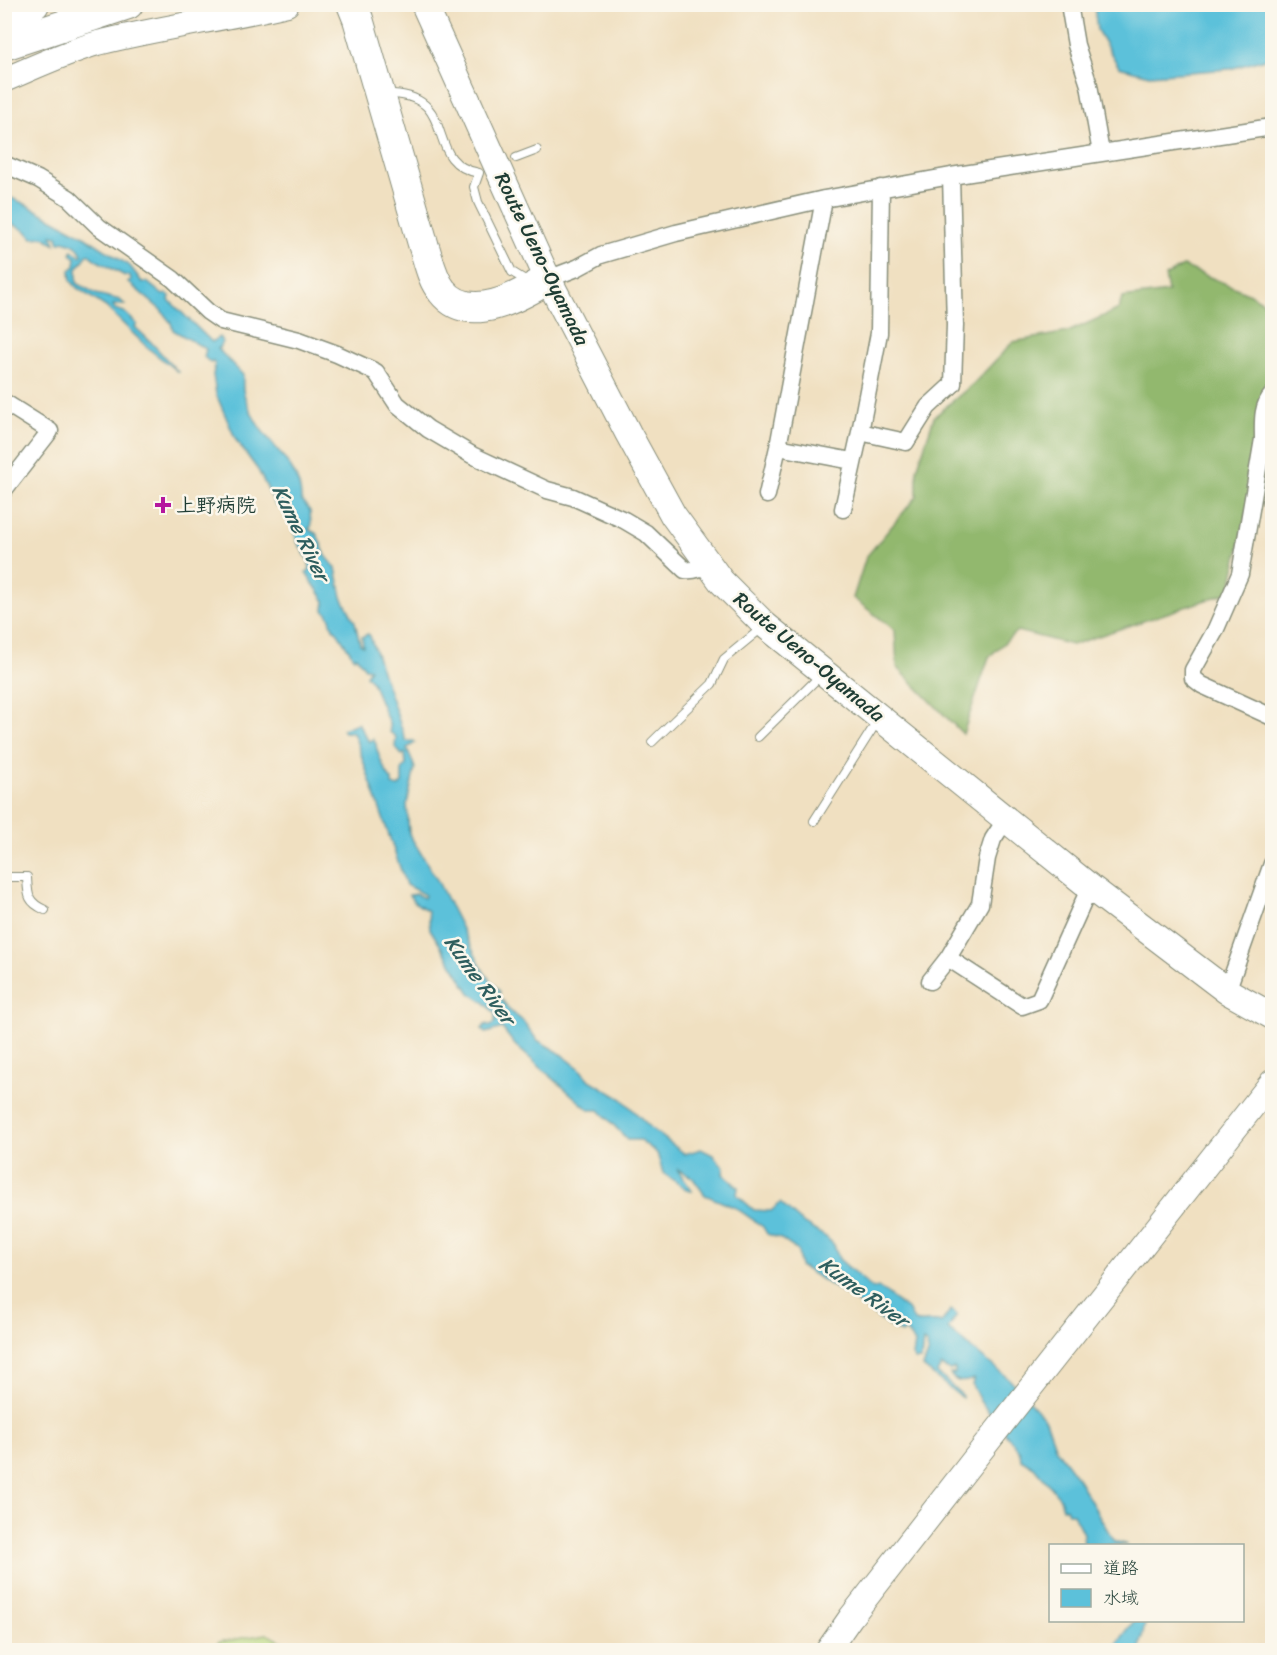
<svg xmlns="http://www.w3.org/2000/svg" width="1277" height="1655" viewBox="0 0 1277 1655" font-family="Sriracha,'Klee One',sans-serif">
<rect width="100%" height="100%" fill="#fbf7ec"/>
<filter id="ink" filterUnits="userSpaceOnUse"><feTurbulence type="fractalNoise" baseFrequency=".0167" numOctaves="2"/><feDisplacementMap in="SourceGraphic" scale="12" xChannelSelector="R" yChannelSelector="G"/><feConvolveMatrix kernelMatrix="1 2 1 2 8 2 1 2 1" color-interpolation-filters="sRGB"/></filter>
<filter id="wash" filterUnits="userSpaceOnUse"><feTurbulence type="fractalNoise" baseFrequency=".008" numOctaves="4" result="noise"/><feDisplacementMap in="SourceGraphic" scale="24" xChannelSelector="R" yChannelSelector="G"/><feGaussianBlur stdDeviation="1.35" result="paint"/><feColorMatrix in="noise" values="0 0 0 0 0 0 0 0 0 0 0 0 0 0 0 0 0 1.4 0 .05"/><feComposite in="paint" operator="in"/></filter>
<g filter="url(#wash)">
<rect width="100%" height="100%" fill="#f0e0c1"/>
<!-- green -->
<path fill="#b9d87f" stroke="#6c8a5a" stroke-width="1.5" d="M 267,1634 L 298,1650 L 213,1650 L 219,1642 Z"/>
<!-- forest -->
<path fill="#92b86e" stroke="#587a51" stroke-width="1.5" d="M 1183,266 L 1248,293 L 1272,307 L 1272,392 L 1230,592 L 1072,645 L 1017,631 L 989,657 L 963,734 L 897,667 L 895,630 L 853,598 L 866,557 L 917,496 L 917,469 L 934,417 L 974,383 L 1013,342 L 1068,332 L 1119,309 L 1122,298 L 1168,292 L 1165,276 Z"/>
<!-- water -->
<path fill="#5cc1da" stroke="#3e7f87" stroke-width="1.5" d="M 1094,5 L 1272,5 L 1272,57 L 1230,69 L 1149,75 L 1119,67 L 1097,30 Z
M 4,195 L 23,203 L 84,236 L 130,266 L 142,282 L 147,282 L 163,295 L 167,294 L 170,296 L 169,300 L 212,342 L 219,337 L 223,342 L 218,349 L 243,375 C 243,381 242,389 244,394 C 247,405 256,423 263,432 C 278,451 302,474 301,500 L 310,511 L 311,527 L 308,529 L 317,534 L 326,556 L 336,568 L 342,597 L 355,622 L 360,644 L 363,646 L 362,637 L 368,634 L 370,636 L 406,741 L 414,741 L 415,743 L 407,748 L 415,768 L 407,804 L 409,834 L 436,878 L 484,972 L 500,992 L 499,996 L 510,1011 L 523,1021 L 537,1040 L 558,1052 L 579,1068 L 588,1079 L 622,1099 L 651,1128 L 685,1154 L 701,1149 L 713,1155 L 724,1167 L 723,1174 L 738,1187 L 737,1195 L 754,1210 L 771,1211 L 780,1203 L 804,1224 L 826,1237 L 834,1245 L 839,1259 L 873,1289 L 878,1287 L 909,1311 L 914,1321 C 923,1325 932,1319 941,1323 L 951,1310 L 957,1315 L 948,1329 L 1009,1379 L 1046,1420 L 1056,1449 L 1076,1476 L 1114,1541 L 1125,1544 L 1126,1545 L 1084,1545 L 1083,1534 L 1073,1513 L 1068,1513 L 1066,1508 L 1063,1508 L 1060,1498 L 1034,1467 L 1021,1459 L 1020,1452 L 980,1401 L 972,1385 L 974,1379 C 965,1382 956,1384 950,1374 L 955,1374 L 955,1369 L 949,1370 L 941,1366 L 937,1373 L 962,1395 L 962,1398 L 923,1367 L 928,1354 L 927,1343 L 923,1341 L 921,1360 L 915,1360 L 913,1356 L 915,1343 L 905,1330 L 903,1333 L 893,1329 L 848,1296 L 800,1266 L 798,1251 L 781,1239 L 767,1234 L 763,1227 L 736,1208 L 705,1195 L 692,1177 L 677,1169 L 692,1191 L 689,1191 L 663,1173 L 657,1153 L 640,1140 L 628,1140 L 599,1110 L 589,1110 L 515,1045 L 502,1028 L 486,1033 L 482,1029 L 486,1024 L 490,1026 L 495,1022 L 495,1013 L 485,1003 L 470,993 L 430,929 L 428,911 L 414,902 L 409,895 L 416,894 L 424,898 L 425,895 L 406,885 L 355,737 L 352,732 L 344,732 L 342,729 L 358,723 L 369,742 L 373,739 L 376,744 C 376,751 386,774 392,780 L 392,785 L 398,787 L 402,783 L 402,768 L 406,765 L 405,753 L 402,755 L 395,747 L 396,737 L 390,732 L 389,723 L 372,682 L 366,675 L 370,669 L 365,668 L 356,656 L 354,658 L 338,633 L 333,628 L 329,616 L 324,610 L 325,601 L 306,573 L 310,569 L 309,561 L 297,541 L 292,522 L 285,514 L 285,508 L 276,506 L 258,470 L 236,440 L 216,394 L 213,375 L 215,364 L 212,361 L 211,363 L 204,357 L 206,349 L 173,330 L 171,323 L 161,310 L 128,282 L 131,280 L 130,276 L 125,276 L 96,260 L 88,254 L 77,269 L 77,283 L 96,294 L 120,300 L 125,305 L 113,305 L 115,309 L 124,312 L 137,324 L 135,327 L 150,341 L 179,373 L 148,348 L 106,307 L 77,288 L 71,281 L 70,270 L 75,266 L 76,258 L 71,254 L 72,250 L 80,256 L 82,255 C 79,246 72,243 63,241 L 59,243 L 57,236 L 52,235 L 55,244 L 44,237 L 32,238 L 26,231 L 5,220 Z
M 1134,1621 L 1144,1621 L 1145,1624 L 1140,1647 L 1143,1650 L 1119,1650 L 1117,1644 Z"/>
</g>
<g filter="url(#ink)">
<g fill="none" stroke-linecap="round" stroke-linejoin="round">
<defs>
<path id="lane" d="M 393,94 C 460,98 422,163 479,173 L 474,187 L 478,202 L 512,272 L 525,280
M 516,158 L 537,150
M 758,737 L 822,674
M 652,742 L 712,684 L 724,659 L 763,627
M 814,821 L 878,720
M 4,877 L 27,877 C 28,895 27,902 45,910"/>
<path id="street" d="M 1069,4 L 1076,45 L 1089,85 L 1101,153
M 4,164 L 38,179 L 69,198 L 99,227 L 173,279 L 208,312 L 221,321 L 299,340 L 337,354 L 376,372 L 397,404 L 428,429 L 472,455 L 547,490 L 573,497 L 624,520 L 646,533 L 685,570 C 695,571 700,569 707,562
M 548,279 L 577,268 L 601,255 L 676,233 L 824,199 L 951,176 L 1272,127
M 1272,395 C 1261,407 1263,423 1263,439 L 1240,574 L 1215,631 L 1193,670 L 1193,678 L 1202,685 L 1272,717
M 4,402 L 50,431 L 4,490
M 860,432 L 906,442 L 928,407 L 953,384 L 955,325 L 951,176
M 778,447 L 852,461
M 767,495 L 778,447 L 824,199
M 843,509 L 860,432 L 879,333 L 881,188
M 948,958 L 1022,1006 L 1039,1000 L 1090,887
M 930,981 L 948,958 L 980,904 L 987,858 L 993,839 L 1006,819
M 1227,991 L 1272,864"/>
<path id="secondary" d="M 4,80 C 35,67 66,52 98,43 C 161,27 224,19 287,4
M 828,1650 L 851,1617 L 972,1462 L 1272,1082"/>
<path id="primary" d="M 424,4 L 545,273 L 628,433 L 673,515 L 721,581 L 765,625 L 1090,887 L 1227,991 L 1272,1016"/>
<path id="highway" d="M 352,4 L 358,19 L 424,247 C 429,262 432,279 442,291 C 469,326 520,296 548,279
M 4,15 L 34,4
M 4,45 L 128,4"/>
</defs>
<!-- lane casing -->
<use href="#lane" stroke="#888e7a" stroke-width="10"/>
<!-- street casing -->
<use href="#street" stroke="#888e7a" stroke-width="19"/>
<!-- secondary casing -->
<use href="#secondary" stroke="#888e7a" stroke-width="26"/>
<!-- primary casing -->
<use href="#primary" stroke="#888e7a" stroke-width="28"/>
<!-- highway casing -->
<use href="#highway" stroke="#888e7a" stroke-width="32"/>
<!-- lane -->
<use href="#lane" stroke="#fff" stroke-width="8"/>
<!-- street -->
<use href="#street" stroke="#fff" stroke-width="16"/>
<!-- secondary -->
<use href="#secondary" stroke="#fff" stroke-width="24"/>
<!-- primary -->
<use href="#primary" stroke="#fff" stroke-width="26"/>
<!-- highway -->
<use href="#highway" stroke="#fff" stroke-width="30"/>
</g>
</g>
<!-- markers -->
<path fill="#b5179e" stroke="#fbf7ec" stroke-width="2" d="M160 496h6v6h6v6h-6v6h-6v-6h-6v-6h6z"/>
<g text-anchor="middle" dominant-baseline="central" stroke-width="5" stroke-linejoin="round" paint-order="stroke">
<!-- street labels -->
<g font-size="20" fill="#1f3d34" stroke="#fbf7ec">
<text transform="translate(542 259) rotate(64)">Route Ueno-Oyamada</text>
<text transform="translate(809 657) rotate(40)">Route Ueno-Oyamada</text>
</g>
<!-- poi labels -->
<g font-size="20" font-weight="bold" fill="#1f3d34" stroke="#fbf7ec" text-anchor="start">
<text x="176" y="505">上野病院</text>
</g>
<!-- water labels -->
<g font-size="21" font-style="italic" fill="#2e5e5e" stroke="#fbf7ec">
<text transform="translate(301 533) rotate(64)">Kume River</text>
<text transform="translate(480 980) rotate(54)">Kume River</text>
<text transform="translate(864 1292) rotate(36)">Kume River</text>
</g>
</g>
<!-- margin -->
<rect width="1277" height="1655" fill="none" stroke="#fbf7ec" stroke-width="24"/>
<!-- legend -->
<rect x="1049" y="1544" width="195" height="78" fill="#fbf7ec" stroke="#a3ada2" stroke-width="1.5"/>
<rect x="1061" y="1564" width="30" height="9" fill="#ffffff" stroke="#a3ada2" stroke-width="1.5"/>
<text x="1103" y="1574" font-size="18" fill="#1f3d34">道路</text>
<rect x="1061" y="1589" width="30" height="18" fill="#5cc1da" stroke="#a3ada2" stroke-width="1.5"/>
<text x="1103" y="1604" font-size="18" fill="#1f3d34">水域</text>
</svg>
